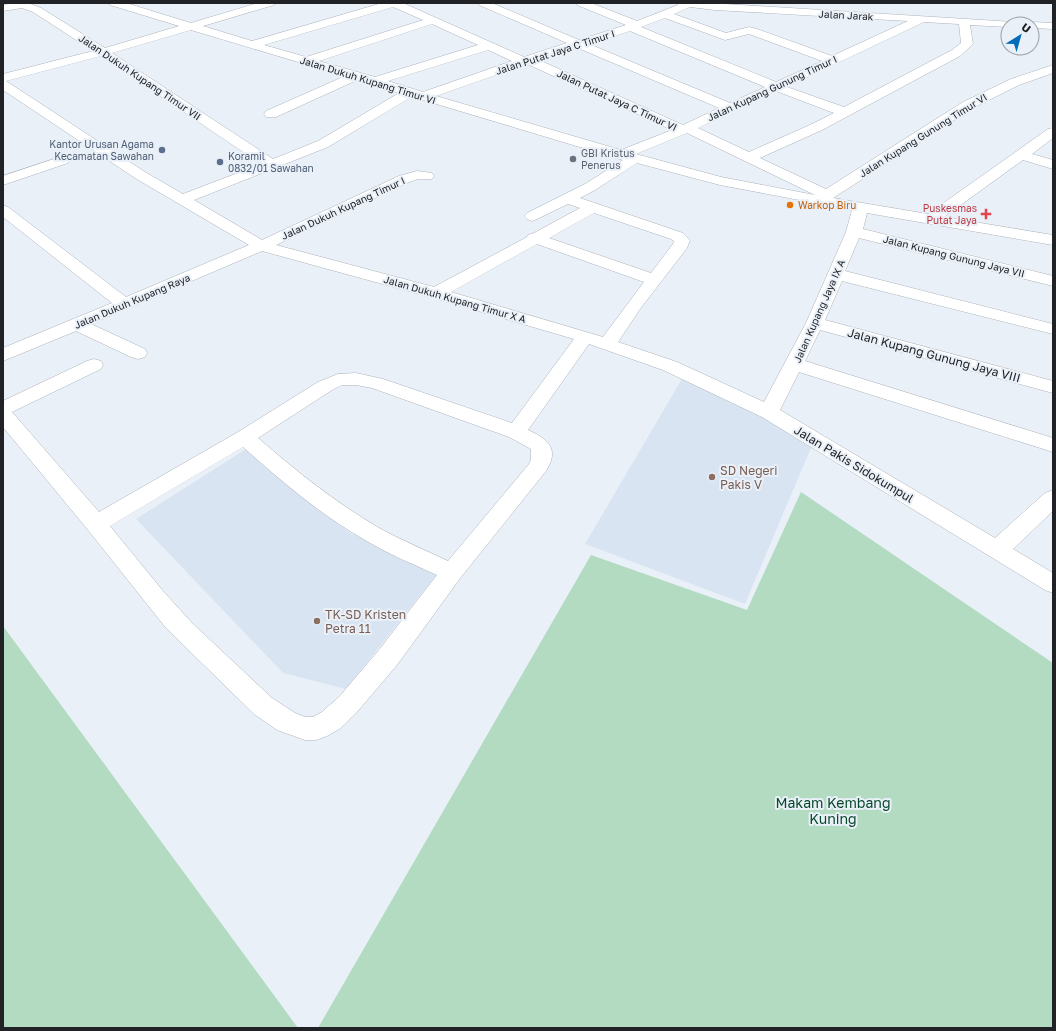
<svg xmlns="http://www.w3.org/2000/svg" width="1056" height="1031" viewBox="0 0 1056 1031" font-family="'Golos Text',sans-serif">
<rect width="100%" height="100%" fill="#eaf0f8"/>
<!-- built -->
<path fill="#d9e4f3" d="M 683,377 L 816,436 L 745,604 L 585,544 Z
M 246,449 L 350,533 L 441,569 L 346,689 L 283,673 L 136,519 Z"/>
<!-- green -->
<path fill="#b3dbc1" d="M 801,492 L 1053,663 L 1053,1028 L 318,1028 L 591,555 L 747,610 Z
M 3,626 L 298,1028 L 3,1028 Z"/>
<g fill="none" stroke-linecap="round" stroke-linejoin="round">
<defs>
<path id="minor" d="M 14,3 L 28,3 L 41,8 L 105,48 L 179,26 L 110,5 L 109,3 L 126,3 L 191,23 L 258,3 L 275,3 L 274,5 L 203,26 L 252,41 L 382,3 L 403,3 L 524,57 L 567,43 L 479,5 L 478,3 L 492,3 L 579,40 L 626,25 L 577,5 L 576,3 L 591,3 L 637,21 L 678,5 L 677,3 L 709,3 L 1014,22 L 1016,24 L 1008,24 L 1008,27 L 970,25 L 973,44 L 960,56 L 822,130 L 760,158 L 826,189 L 963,102 L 1011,79 L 1053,65 L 1053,73 L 1019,85 L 973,108 L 833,198 L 928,214 L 1048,129 L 1053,128 L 1053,138 L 1032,154 L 1053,160 L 1053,169 L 1023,160 L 944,217 L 1053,235 L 1053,245 L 867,213 L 863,229 L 1053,276 L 1053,286 L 859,238 L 845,271 L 1053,324 L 1053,334 L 842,281 L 825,320 L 1053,381 L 1053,393 L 820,330 L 805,361 L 1053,438 L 1053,452 L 799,372 L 780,410 L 995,538 L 1045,493 L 1053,490 L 1053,511 L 1013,549 L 1053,573 L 1053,593 L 1045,590 L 762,417 L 663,370 L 589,344 L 528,430 C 548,439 560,449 546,471 L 461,577 L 397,665 L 357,712 L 341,728 L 327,736 L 316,740 L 305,740 L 277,730 L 254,714 L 166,628 L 88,530 L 3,427 L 3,401 L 87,361 L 94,359 L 101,361 L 103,365 L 101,369 L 12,412 L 99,512 L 238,432 L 318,382 L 338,374 L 356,373 L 383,379 L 512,423 L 574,339 L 430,297 L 262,251 L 91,324 L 145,349 L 147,353 L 145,357 L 138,359 L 131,357 L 76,331 L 3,361 L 3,348 L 112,303 L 3,217 L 3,205 L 8,207 L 126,297 L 249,245 L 135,178 L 3,90 L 3,74 L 93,51 L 33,12 L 22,8 L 3,11 L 3,5 ZM 393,7 L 423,20 L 306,57 L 264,45 ZM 690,7 L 715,10 L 908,21 L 832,56 L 757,29 L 749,27 L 726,33 L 674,14 ZM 665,18 L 725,40 L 749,34 L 822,61 L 776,82 L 641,27 ZM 924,22 L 959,24 L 961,43 L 952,50 L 844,107 L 787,87 ZM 432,24 L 478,45 L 375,77 L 319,61 ZM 191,30 L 345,76 L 266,111 L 264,114 L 266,117 L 276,117 L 357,80 L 399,93 L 318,141 L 273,159 L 112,53 ZM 630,31 L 765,87 L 730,103 L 589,44 ZM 578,48 L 719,108 L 683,125 L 539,60 ZM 488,50 L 512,61 L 423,92 L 388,81 ZM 101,56 L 261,164 L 183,194 L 145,172 L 6,81 ZM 527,64 L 672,130 L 621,150 L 436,96 ZM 776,91 L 834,113 L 812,124 L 749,152 L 698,128 ZM 411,97 L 416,100 L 423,100 L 623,160 L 585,184 L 527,213 L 524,216 L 527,219 L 532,221 L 537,219 L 568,204 L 580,208 L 534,233 L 528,235 L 527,237 L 434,287 L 276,245 L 409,182 L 418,179 L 432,179 L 434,176 L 432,173 L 417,171 L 399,176 L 262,240 L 194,200 L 328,147 ZM 687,133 L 815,195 L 721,177 L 636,154 ZM 637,163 L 720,185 L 852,210 L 846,232 L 806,323 L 764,402 L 677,362 L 618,342 L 640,309 L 687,248 L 690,240 L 683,233 L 580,198 L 595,190 ZM 594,213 L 671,239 L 674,241 L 673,244 L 651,273 L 549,238 ZM 537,244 L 644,282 L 603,337 L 451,292 ZM 342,385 L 356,385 L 372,388 L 509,437 L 531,449 L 531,459 L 529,464 L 448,561 C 425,550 401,540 379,528 C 335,502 296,471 258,438 L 332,390 ZM 243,447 C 281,481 321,515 365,540 C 388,554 413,564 437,575 L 379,650 L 339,697 L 322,712 L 313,717 L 305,717 L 295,713 L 272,698 L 192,623 L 163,591 L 110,526 Z
M 1032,22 L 1053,23 L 1053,29 L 1032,28 L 1032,24 L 1027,24 Z
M 63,156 L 68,157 L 70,160 L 68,163 L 3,185 L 3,176 Z"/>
</defs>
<!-- minor casing -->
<use href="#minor" stroke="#adb3bb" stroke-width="1"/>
<!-- minor -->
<use href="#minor" fill="#fff" fill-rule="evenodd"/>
</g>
<!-- markers -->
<g fill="#5c6f8a" stroke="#eaf0f8" stroke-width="1.5">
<circle cx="162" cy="150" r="4"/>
<circle cx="220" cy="162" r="4"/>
</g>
<circle fill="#6b7280" stroke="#eaf0f8" stroke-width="1.5" cx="573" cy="159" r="4"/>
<circle fill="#e8710a" stroke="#eaf0f8" stroke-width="1.5" cx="790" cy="205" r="4"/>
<path fill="#e0444e" stroke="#eaf0f8" stroke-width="1.5" d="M984 208h4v4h4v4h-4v4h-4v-4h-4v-4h4z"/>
<g fill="#8d6e63" stroke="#eaf0f8" stroke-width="1.5">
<circle cx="712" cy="477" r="4"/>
<circle cx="317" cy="621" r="4"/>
</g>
<g text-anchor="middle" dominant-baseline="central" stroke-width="4" stroke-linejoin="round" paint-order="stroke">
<!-- far-street labels -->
<g font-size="10" fill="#202225" stroke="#eaf0f8">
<text transform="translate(846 15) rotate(3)">Jalan Jarak</text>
<text transform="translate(555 52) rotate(-18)">Jalan Putat Jaya C Timur I</text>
<text transform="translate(140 77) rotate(34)">Jalan Dukuh Kupang Timur VII</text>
<text transform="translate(368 80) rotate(17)">Jalan Dukuh Kupang Timur VI</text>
<text transform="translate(772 88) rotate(-25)">Jalan Kupang Gunung Timur I</text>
<text transform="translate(617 100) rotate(25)">Jalan Putat Jaya C Timur VI</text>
<text transform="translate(923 135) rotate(-32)">Jalan Kupang Gunung Timur VI</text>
<text transform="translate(343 208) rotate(-25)">Jalan Dukuh Kupang Timur I</text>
<text transform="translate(954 256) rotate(14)">Jalan Kupang Gunung Jaya VII</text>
<text transform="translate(455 299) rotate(16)">Jalan Dukuh Kupang Timur X A</text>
<text transform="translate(132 301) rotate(-23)">Jalan Dukuh Kupang Raya</text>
<text transform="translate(819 311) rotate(-66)">Jalan Kupang Jaya IX A</text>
</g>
<!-- far-service labels -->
<g font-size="10" fill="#4e5e75" stroke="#eaf0f8" text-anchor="end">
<text x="154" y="144">Kantor Urusan Agama<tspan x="154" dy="12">Kecamatan Sawahan</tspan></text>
<text x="228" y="156" text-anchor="start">Koramil<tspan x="228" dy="12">0832/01 Sawahan</tspan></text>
</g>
<!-- far-worship labels -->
<g font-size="10" fill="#5b616d" stroke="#eaf0f8" text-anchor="start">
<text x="581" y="153">GBI Kristus<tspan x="581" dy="12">Penerus</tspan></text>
</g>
<!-- far-food labels -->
<g font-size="10" fill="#c56008" stroke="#eaf0f8" text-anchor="start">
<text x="798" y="205">Warkop Biru</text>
</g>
<!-- far-health labels -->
<g font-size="10" fill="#be3a42" stroke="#eaf0f8" text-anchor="end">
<text x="977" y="208">Puskesmas<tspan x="977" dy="12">Putat Jaya</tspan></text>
</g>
<!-- street labels -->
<g font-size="12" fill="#202225" stroke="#eaf0f8">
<text transform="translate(934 355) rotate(15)">Jalan Kupang Gunung Jaya VIII</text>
<text transform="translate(854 464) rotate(31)">Jalan Pakis Sidokumpul</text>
</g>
<!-- education labels -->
<g font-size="12" fill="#785e54" stroke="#eaf0f8" text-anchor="start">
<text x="720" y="470">SD Negeri<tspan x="720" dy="14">Pakis V</tspan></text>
<text x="325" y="614">TK-SD Kristen<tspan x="325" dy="14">Petra 11</tspan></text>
</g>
<!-- near-park labels -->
<g font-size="14" fill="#08482a" stroke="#eaf0f8">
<text x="833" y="802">Makam Kembang<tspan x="833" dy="16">Kuning</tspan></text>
</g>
</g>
<!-- border -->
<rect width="1056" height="1031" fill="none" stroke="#202225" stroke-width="8"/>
<!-- north arrow -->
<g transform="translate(1020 36) rotate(37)"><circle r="19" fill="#eaf0f8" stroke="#999ea4"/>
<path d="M0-3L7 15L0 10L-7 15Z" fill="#046db9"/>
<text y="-6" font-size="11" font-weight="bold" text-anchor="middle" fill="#202225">U</text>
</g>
</svg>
